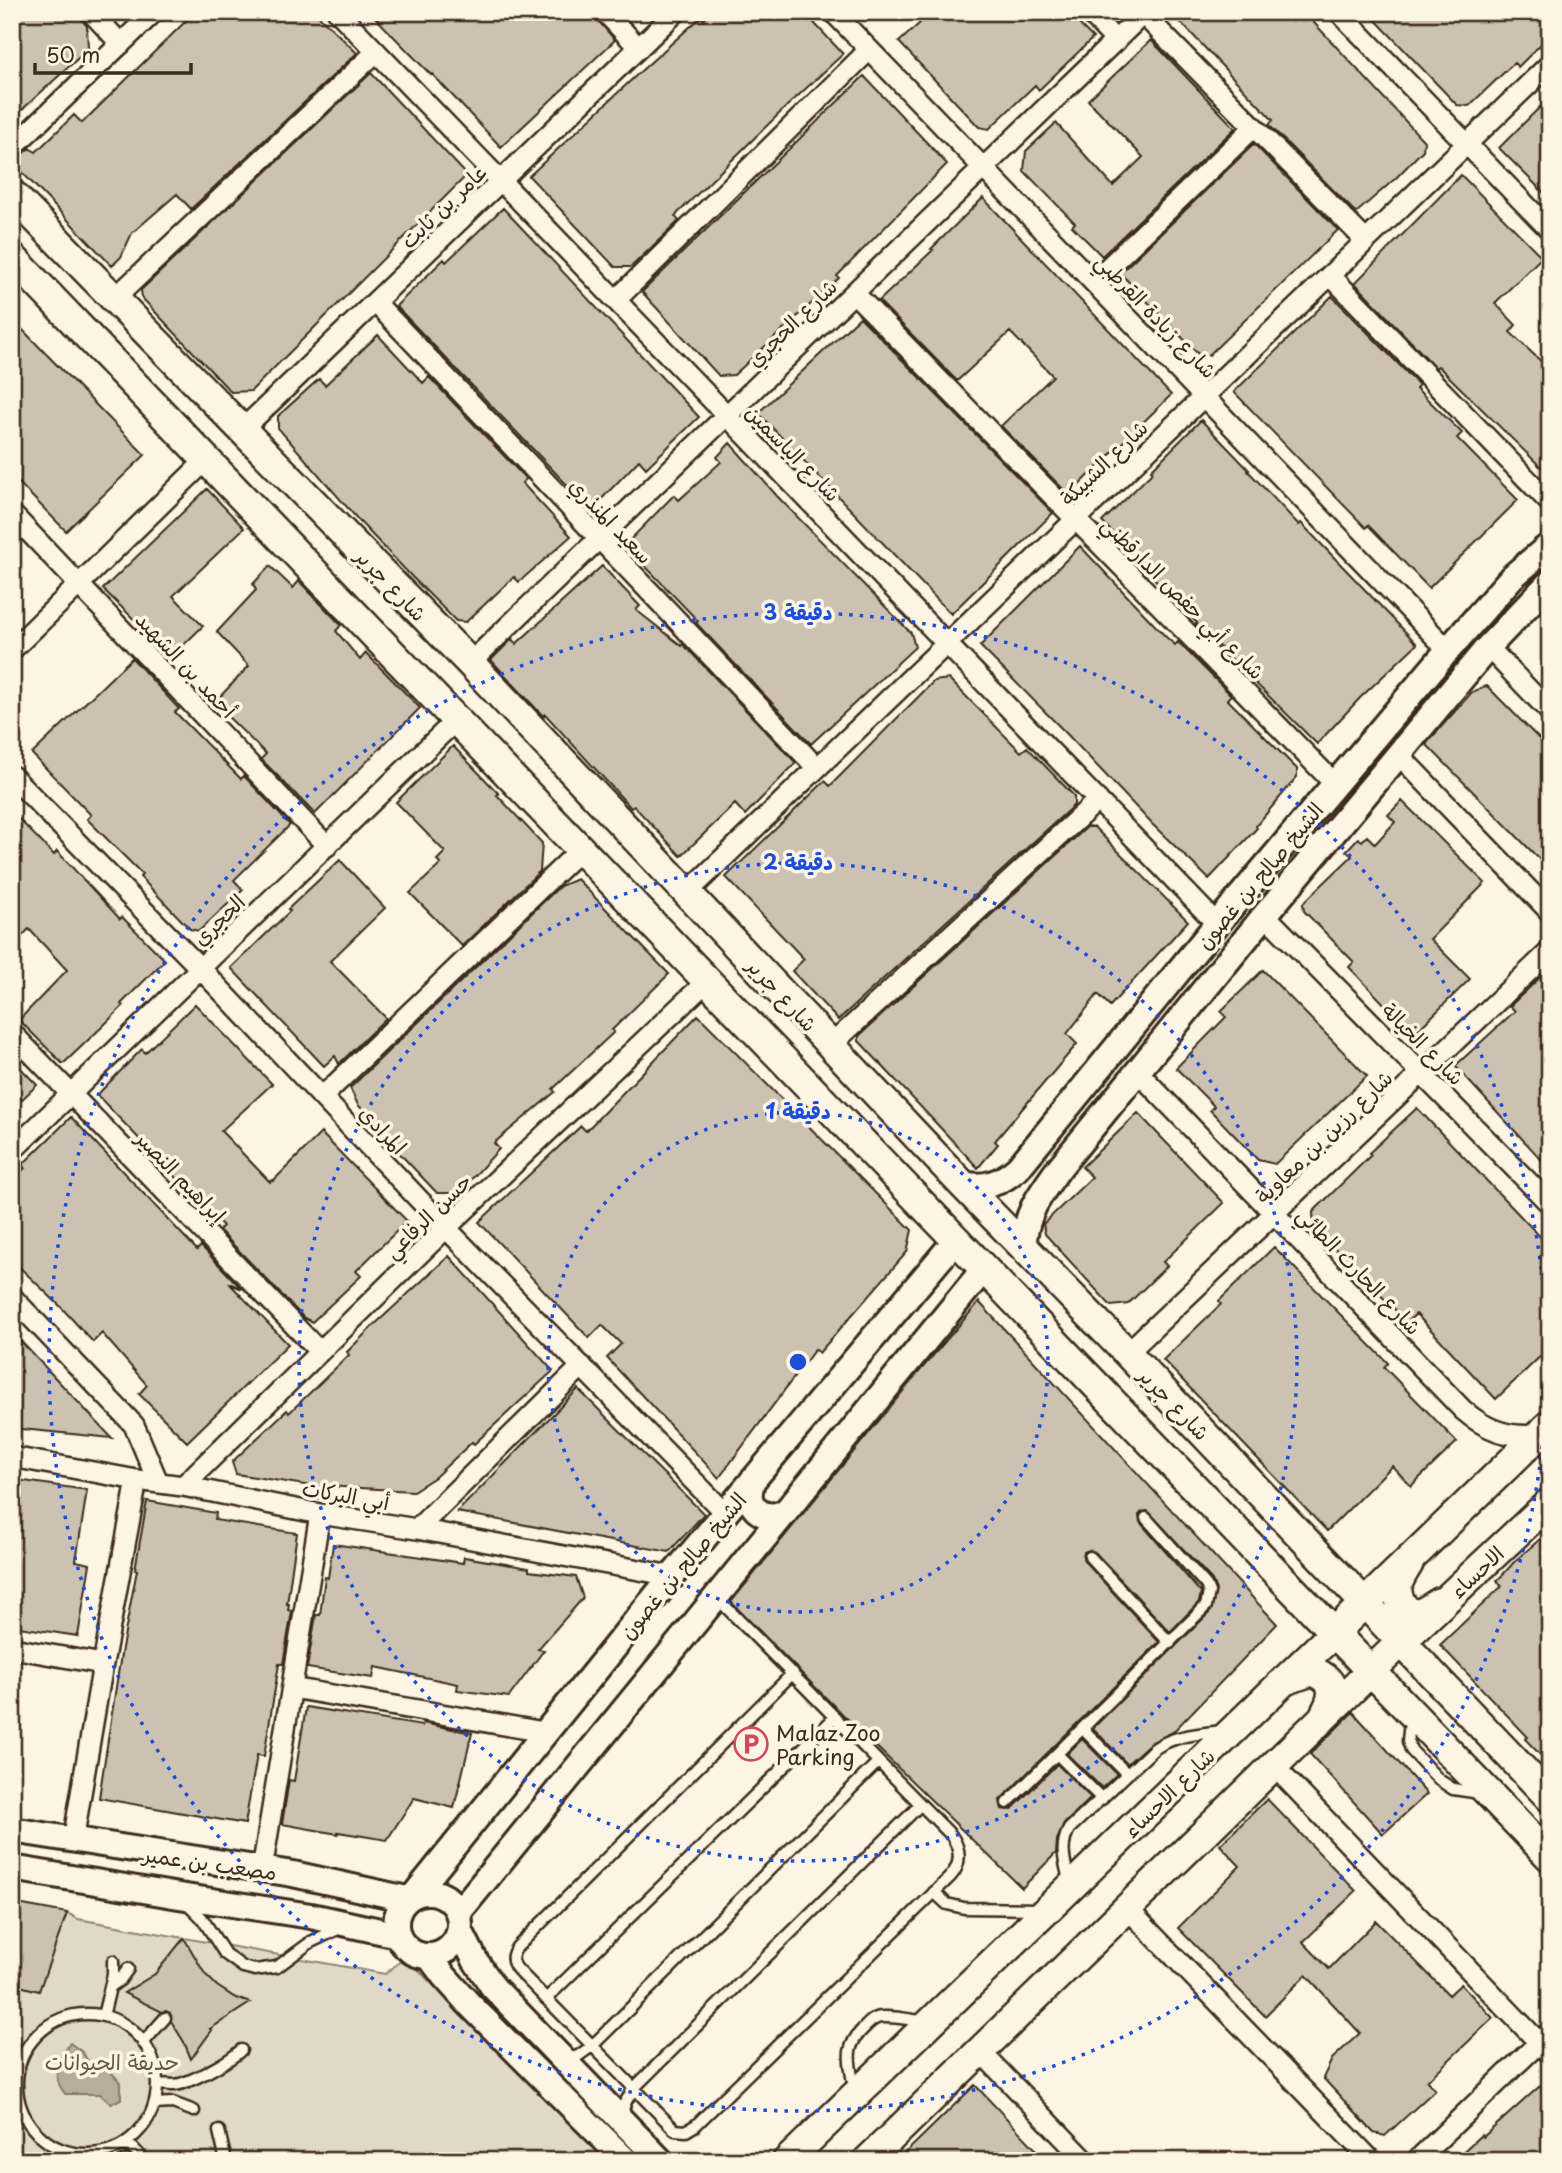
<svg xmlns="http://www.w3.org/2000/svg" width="1562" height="2173" viewBox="0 0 1562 2173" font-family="'Playpen Sans','Playpen Sans Arabic',sans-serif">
<rect width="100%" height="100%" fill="#fcf5e5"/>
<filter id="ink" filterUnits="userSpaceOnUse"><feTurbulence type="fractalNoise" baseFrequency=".0143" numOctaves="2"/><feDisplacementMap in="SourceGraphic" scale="14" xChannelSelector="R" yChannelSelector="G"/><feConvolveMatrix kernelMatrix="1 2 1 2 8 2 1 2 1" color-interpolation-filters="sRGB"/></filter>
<g filter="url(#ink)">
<!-- green -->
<path fill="#e0d8c8" stroke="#8e8173" stroke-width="2" d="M 12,1907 L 66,1917 L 67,1913 L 78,1919 L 385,1974 L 407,1956 L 426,1978 L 610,2161 L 12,2161 Z"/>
<!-- water -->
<path fill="#b7ad9e" stroke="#85796b" stroke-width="2" d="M 70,2043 L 82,2052 L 93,2068 L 108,2069 L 121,2083 L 121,2099 L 111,2104 L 100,2094 L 65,2094 C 50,2075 57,2060 70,2043 Z"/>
<!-- building -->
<path fill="#ccc2b3" stroke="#3b2a1e" stroke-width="2" d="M 12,12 L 79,12 L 82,20 L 87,26 L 88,49 L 12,119 Z
M 195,12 L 315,12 L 357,53 L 191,209 L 177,194 L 132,233 L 121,257 L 112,266 L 18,168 L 18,158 L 29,148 L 36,152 L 74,115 L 82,123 Z
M 370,12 L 591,12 L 615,40 L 501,147 L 432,74 L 431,75 Z
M 711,12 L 804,12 L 843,54 L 785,108 L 675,216 L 679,221 L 631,267 L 615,267 L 529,176 L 641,71 L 701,17 L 704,20 Z
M 910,12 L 1067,12 L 1093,38 L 1039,90 L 1035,85 L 989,129 L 979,127 L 899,42 L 920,23 Z
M 1171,12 L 1304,12 L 1424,141 L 1423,150 L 1396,178 L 1356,213 L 1269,125 L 1273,120 Z
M 1368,12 L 1550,12 L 1550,35 L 1518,67 L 1514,63 L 1469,106 L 1457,105 Z
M 1151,40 L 1235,128 L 1102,256 L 1072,226 L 1075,223 L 1024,171 L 1026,151 L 1056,123 L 1113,186 L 1143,157 L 1088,100 Z
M 371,73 L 467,175 L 251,391 L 231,392 L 142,298 L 141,290 Z
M 864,76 L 947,164 L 837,276 L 839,278 L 734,375 L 719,376 L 642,292 Z
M 1550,97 L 1550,199 L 1499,148 Z
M 1254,144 L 1338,230 L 1209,355 L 1198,354 L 1120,273 Z
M 1461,175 L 1542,257 L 1495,303 L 1516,325 L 1510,332 L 1550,370 L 1550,476 L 1438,366 L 1436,368 L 1355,283 Z
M 983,198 L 1171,395 L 1069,495 L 1001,426 L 1053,376 L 1010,332 L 957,381 L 879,301 L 933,250 L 931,249 Z
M 503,208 L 699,417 L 646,468 L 639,460 L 591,510 L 396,306 L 444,259 L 446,262 Z
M 1332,296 L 1419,385 L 1416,388 L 1462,433 L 1457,438 L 1518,500 L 1429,588 L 1368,525 L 1366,528 L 1234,392 Z
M 860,317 L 1053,513 L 951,614 L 758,413 Z
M 12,319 L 145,455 L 66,531 L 12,476 Z
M 378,335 L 423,383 L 429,377 L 526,479 L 522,483 L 571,536 L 519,582 L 514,577 L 466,622 L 456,621 L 413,578 L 360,522 L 278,428 L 278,416 L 319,379 L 325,385 Z
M 1201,420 L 1249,470 L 1248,471 L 1299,525 L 1301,523 L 1417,644 L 1360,698 L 1317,744 L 1196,624 L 1197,623 L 1148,572 L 1149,570 L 1102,522 L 1153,472 L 1151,470 Z
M 730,443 L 777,496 L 911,633 L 915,647 L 811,744 L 696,623 L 698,621 L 625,545 L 674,495 L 679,500 L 721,462 L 717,457 Z
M 207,489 L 244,528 L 173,596 L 203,626 L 168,660 L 149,640 L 152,637 L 103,589 Z
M 1080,546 L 1166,637 L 1175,645 L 1178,642 L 1231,695 L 1227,699 L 1297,769 L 1297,777 L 1256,826 L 1257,828 L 1209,879 L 1152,824 L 1066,733 L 980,646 Z
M 270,566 L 293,588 L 299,581 L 341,625 L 336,631 L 360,660 L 366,653 L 420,708 L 315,814 L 261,759 L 266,754 L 214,703 L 249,666 L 217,632 L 256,590 L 253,584 Z
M 602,566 L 640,606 L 636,610 L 682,646 L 683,644 L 796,763 L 745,815 L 735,804 L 681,856 L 634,806 L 631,808 L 545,714 L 543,716 L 491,660 L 512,639 L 516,644 Z
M 132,658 L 179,709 L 175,712 L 241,779 L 244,776 L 290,825 L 234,880 L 243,890 L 199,931 L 190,929 L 140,877 L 142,874 L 87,819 L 91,815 L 32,754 Z
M 949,679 L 1021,752 L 1027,747 L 1074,796 L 1074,805 L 838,1020 L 792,971 L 804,959 L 726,877 L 825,781 L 830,786 L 934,681 Z
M 1487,686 L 1550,750 L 1550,870 L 1426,744 L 1472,692 Z
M 453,746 L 499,794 L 497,795 L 542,843 L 540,871 L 462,946 L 410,893 L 441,864 L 437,860 L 445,852 L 396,802 Z
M 1402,801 L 1485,883 L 1430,939 L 1470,979 L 1418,1030 L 1409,1030 L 1349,967 L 1354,962 L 1304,911 L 1303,903 L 1352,856 L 1346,851 L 1358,838 L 1362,841 L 1367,836 L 1375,844 L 1395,822 L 1388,815 Z
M 12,812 L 54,855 L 57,851 L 120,919 L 122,917 L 165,960 L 121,1004 L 123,1006 L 104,1025 L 63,1064 L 19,1020 L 67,970 L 29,929 L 12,946 Z
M 1087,827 L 1094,827 L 1188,921 L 1110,1006 L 1098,994 L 1067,1034 L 1077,1044 L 995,1141 L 998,1144 L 978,1168 L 859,1041 L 859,1036 Z
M 340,860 L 385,908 L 330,961 L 386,1018 L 339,1064 L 335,1056 L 324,1066 L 231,968 L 290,911 L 288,909 Z
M 577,879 L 669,974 L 612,1030 L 614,1032 L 553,1089 L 555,1092 L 494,1143 L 499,1149 L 459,1193 L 437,1193 L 386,1139 L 389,1136 L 358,1105 L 350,1088 L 560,886 Z
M 1550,968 L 1550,1169 L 1455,1066 L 1515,1011 L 1510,1006 Z
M 1263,970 L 1367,1076 L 1275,1164 L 1258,1160 L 1210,1110 L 1214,1106 L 1176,1068 L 1226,1017 L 1221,1011 Z
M 195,1004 L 272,1084 L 221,1131 L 270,1182 L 272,1180 L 273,1181 L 321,1133 L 407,1221 L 356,1271 L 361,1276 L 312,1322 L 304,1318 L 219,1230 L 223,1226 L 97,1095 L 142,1049 L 145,1053 Z
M 698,1015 L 912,1230 L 907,1252 L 819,1353 L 815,1349 L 719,1478 L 607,1358 L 621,1344 L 602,1325 L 589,1338 L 479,1222 L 581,1126 L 586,1131 Z
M 12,1059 L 37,1085 L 12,1109 Z
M 1417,1108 L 1550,1247 L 1550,1347 L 1496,1399 L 1416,1314 L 1407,1322 L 1314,1227 L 1313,1212 L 1371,1155 L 1369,1153 Z
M 1138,1113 L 1224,1203 L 1163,1262 L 1167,1266 L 1128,1304 L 1111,1306 L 1045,1234 L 1043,1224 L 1092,1177 L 1082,1167 Z
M 71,1117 L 197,1250 L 201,1246 L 242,1289 L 229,1283 L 288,1344 L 187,1442 L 139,1394 L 147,1385 L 102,1333 L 93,1342 L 60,1306 L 12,1260 L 12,1180 L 25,1168 L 22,1165 Z
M 1274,1247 L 1388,1363 L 1384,1367 L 1457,1442 L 1411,1486 L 1392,1466 L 1327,1531 L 1163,1360 L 1221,1304 L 1219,1301 Z
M 449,1256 L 553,1371 L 474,1444 L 472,1442 L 435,1477 L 413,1491 L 325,1486 L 323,1488 L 236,1474 L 232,1462 L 287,1410 L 289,1413 L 349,1355 L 347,1352 L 372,1327 Z
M 979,1302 L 1277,1624 L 1173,1732 L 1150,1743 L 1127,1764 L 1093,1728 L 1211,1611 L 1216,1590 L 1212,1580 L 1148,1511 L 1142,1512 L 1139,1515 L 1140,1522 L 1201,1593 L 1199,1602 L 1170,1632 L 1095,1552 L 1089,1550 L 1084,1552 L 1083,1558 L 1085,1562 L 1159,1642 L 1000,1800 L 1002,1809 L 1008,1810 L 1012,1809 L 1057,1764 L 1091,1798 L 1064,1824 L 1057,1840 L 1056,1853 L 1022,1888 L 827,1699 L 731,1602 L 912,1380 Z
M 12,1332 L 112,1438 L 12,1428 Z
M 578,1389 L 704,1514 L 669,1552 L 457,1512 Z
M 17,1480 L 87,1490 L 76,1561 L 90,1564 L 78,1636 L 12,1626 L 12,1513 Z
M 147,1501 L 216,1513 L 215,1520 L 297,1533 L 287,1604 L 289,1604 L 288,1610 L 292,1611 L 283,1664 L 279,1664 L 264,1756 L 257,1755 L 245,1824 L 99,1798 L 122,1648 L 137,1570 L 135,1570 Z
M 1540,1539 L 1550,1549 L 1550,1765 L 1525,1739 L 1528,1737 L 1440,1645 L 1502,1586 L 1497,1581 L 1515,1561 Z
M 333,1544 L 463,1563 L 464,1557 L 529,1568 L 529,1571 L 576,1577 L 583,1598 L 538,1649 L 544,1650 L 509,1697 L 457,1690 L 458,1684 L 375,1667 L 373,1678 L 307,1668 L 316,1615 L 320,1615 L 325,1577 L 328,1578 Z
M 306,1707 L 422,1726 L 423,1723 L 472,1733 L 454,1808 L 414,1798 L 387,1840 L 338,1832 L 338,1834 L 282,1824 L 289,1780 L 294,1781 Z
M 1353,1712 L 1427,1794 L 1383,1834 L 1310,1754 Z
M 1082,1739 L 1117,1774 L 1102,1788 L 1067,1754 Z
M 1267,1799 L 1356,1891 L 1303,1942 L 1329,1969 L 1376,1921 L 1449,1995 L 1461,1984 L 1493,2018 L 1427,2081 L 1435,2090 L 1385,2136 L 1374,2133 L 1323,2078 L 1332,2059 L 1360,2033 L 1306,1975 L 1265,2016 L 1178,1928 L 1240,1866 L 1220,1845 Z
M 12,1903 L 67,1913 L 39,1991 L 12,1984 Z
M 184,1938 L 205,1974 L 217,1986 L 234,1997 L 250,2003 L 210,2029 L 212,2030 L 191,2059 L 184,2042 L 171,2021 L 170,2013 L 166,2011 L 162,2012 L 124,1993 L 155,1974 Z
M 975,2085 L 1047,2161 L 897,2161 Z
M 1540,2086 L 1550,2097 L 1550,2161 L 1453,2161 L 1481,2135 L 1483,2137 Z"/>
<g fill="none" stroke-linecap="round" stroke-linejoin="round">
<defs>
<path id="service" d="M 1090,1557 L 1170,1643
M 717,1598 L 951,1835 C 961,1849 962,1864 950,1877 L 696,2125 L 686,2131 L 675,2130 L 518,1970 C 511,1962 511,1955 517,1947 L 793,1673
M 1410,1721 L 1408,1741 L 1411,1750 L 1439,1780 L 1453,1789 L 1480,1793
M 1083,1729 L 1127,1774
M 1057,1754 L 1102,1799
M 1007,1803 L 1206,1606 L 1209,1592 L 1206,1585 L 1146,1518
M 1070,1883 C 1065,1864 1059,1847 1069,1829 L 1154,1749 C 1175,1735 1197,1734 1222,1731
M 934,1892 L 947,1904 L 964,1908 L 1040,1909
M 187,1903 L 202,1918 L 225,1954 L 243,1967 L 255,1970 L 277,1967 L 311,1942 L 340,1928
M 110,1987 L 120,1980 L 128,1969
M 546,1999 L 835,1717
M17 2084a70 70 0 1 1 140 0a70 70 0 1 1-140 0Z
M 103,2016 L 113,1975 L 113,1961
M 143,2043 L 165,2018
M 566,2059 L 578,2056 L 592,2046 L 878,1762
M 157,2084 C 163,2084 169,2085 175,2085 C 190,2083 230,2061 241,2050
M 854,2088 C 850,2062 843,2048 864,2028 C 869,2023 874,2017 882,2017 C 896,2016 912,2020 926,2022
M 154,2104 L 173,2103 L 194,2111
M 622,2116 L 625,2103 L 633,2089 L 920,1805
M 219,2131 L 226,2161
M 123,2145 L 133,2148 L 145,2161
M 124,2161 L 140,2161"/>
<path id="minor" d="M 91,12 L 121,44
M 338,12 L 1217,924
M 605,12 L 639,48
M 833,12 L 1448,650
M 1089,12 L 1116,41
M 1339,12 L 1550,230
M 1143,14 L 1366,241
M 12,148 L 154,12
M 1330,275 L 1550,503
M 1093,282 L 1254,127
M 854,293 L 1335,784
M 114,299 L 376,52
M 616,300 L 869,50
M 375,302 L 817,768
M 242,430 L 676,12
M 12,514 L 327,846
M 1488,647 L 1550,712
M 12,650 L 206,460
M 470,663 L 1145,12
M 1399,755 L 1550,912
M 12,776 L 200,968 L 446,1228 L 725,1513
M 687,893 L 1550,64
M 1265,915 L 1550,1204
M 12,1033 L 319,1351
M 831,1045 L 1098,800
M 1138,1072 L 1463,1410 C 1486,1430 1508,1438 1539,1435
M 322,1097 L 579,851
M 12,1151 L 456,720
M 12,1297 L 134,1425 L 158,1482
M 1127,1353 L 1550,951
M 12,1457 L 137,1480 L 183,1486 L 320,1514 L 417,1529 L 672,1576
M 183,1486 L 446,1228 L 706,982
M 417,1529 L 582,1366
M 12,1648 L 103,1664
M 292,1688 L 544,1732
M 1274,1766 L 1550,2054
M 73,1841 L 103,1664 L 137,1480
M 262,1870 L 320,1514
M 1127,1908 L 1372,2161
M 980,2051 L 1086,2161
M 1416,2161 L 1550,2032"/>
<path id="tertiary" d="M 962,1184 C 985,1189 1001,1183 1018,1168 L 1217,924 L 1448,650 L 1512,577 L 1550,545
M 1023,1247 C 1026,1212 1039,1196 1059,1168 L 1265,915 L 1488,647 L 1550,582
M 752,1481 C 751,1486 749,1493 750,1498 C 754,1516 774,1520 787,1510
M 12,1830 L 293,1874 L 407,1899
M 12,1868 L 179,1896 L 311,1916 L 398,1935
M396 1924a32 32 0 1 1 64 0a32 32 0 1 1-64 0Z
M 416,1893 L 672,1576 L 955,1241
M 459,1912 L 983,1270
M 460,1930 L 475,1960 L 493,1987 L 661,2161
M 429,1956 L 444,1976 L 468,2003 L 626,2161"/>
<path id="secondary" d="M 12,194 L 470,663 L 962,1184 L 1127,1353 L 1550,1798
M 12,257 C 524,791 1035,1326 1550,1857
M 1409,1563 C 1405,1570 1400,1577 1398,1584 C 1395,1597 1404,1615 1419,1613 C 1426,1612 1434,1605 1440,1602
M 1284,1681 L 1312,1671 C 1340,1681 1334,1698 1322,1719
M 787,2161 L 1550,1424
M 867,2161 L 1402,1641 L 1550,1502"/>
</defs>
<!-- service casing -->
<use href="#service" stroke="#3b2a1e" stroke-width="15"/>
<!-- minor casing -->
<use href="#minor" stroke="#3b2a1e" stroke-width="24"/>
<!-- tertiary casing -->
<use href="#tertiary" stroke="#3b2a1e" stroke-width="30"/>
<!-- secondary casing -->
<use href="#secondary" stroke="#3b2a1e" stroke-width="33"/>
<!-- service -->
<use href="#service" stroke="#fcf5e5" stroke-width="10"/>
<!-- minor -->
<use href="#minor" stroke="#fcf5e5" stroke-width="19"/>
<!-- tertiary -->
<use href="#tertiary" stroke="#fcf5e5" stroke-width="24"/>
<!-- secondary -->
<use href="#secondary" stroke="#fcf5e5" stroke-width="28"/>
</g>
</g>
<!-- distance rings -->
<g fill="none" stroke="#1d4ed8" stroke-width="3.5" stroke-dasharray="3.5 7">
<circle cx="798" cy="1362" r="250"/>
<circle cx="798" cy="1362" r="499"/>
<circle cx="798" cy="1362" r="749"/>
</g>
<!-- icons -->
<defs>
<symbol id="parking-ring" viewBox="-11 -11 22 22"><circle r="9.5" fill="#fcf5e5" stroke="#d1495b" stroke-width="1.5"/><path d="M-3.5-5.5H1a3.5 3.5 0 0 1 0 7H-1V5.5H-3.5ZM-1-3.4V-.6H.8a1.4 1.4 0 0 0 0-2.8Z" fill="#d1495b"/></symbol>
</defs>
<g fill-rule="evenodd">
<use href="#parking-ring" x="732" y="1725" width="38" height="38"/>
</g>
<g text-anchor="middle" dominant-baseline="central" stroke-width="7" stroke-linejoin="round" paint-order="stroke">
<!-- street labels -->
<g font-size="21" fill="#3b2a1e" stroke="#fcf5e5">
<text transform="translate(443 205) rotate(-44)">عامر بن ثابت</text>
<text transform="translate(1157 315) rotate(46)">شارع زيادة القرطبي</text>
<text transform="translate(791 322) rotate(-44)">شارع الحجري</text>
<text transform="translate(794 452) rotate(46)">شارع الياسمين</text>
<text transform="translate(1103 462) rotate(-44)">شارع الشبيكة</text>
<text transform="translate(612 520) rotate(46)">سعيد المنذري</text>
<text transform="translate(392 584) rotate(46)">شارع جرير</text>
<text transform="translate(1184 597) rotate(45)">شارع أبي حفص الدارقطني</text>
<text transform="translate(187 664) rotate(47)">أحمد بن الشهيد</text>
<text transform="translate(1259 875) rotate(-50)">الشيخ صالح بن غصون</text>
<text transform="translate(218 919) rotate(-44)">الحجري</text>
<text transform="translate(783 994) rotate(47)">شارع جرير</text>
<text transform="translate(1424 1043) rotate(45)">شارع الخيالة</text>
<text transform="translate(384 1129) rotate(47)">المرادي</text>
<text transform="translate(1323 1136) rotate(-44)">شارع رزين بن معاوية</text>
<text transform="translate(182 1176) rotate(46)">إبراهيم النصير</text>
<text transform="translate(427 1215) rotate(-44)">حسن الرفاعي</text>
<text transform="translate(1360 1270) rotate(46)">شارع الحارث الطائي</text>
<text transform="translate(1175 1403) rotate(46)">شارع جرير</text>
<text transform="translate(346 1494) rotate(10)">أبي البركات</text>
<text transform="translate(682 1565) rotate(-50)">الشيخ صالح بن غصون</text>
<text transform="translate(1476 1571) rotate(-43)">الاحساء</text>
<text transform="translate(1168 1792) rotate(-44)">شارع الاحساء</text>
<text transform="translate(210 1862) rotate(8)">مصعب بن عمير</text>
</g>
<!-- poi labels -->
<g font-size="21" fill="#3b2a1e" stroke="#fcf5e5" text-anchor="start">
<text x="776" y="1732">Malaz Zoo<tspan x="776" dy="24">Parking</tspan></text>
</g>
<!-- park labels -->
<g font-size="21" fill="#645648" stroke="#fcf5e5">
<text x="112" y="2061">حديقة الحيوانات</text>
</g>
</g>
<circle cx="798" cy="1362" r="10" fill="#1d4ed8" stroke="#fcf5e5" stroke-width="3.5"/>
<g font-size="21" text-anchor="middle" font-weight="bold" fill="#1d4ed8" stroke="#fcf5e5" stroke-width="7" stroke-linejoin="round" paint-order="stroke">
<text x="798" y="620">3 دقيقة</text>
<text x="798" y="870">2 دقيقة</text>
<text x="798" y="1119">1 دقيقة</text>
</g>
<!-- margin -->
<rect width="1562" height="2173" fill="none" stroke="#fcf5e5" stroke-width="42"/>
<rect x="21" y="21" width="1520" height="2131" fill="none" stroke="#3b2a1e" stroke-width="2.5" filter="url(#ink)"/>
<!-- scale -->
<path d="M35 63v10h156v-10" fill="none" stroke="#3b2a1e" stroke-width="3.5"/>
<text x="46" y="63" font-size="21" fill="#3b2a1e" stroke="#fcf5e5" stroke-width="5" paint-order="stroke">50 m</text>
</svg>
